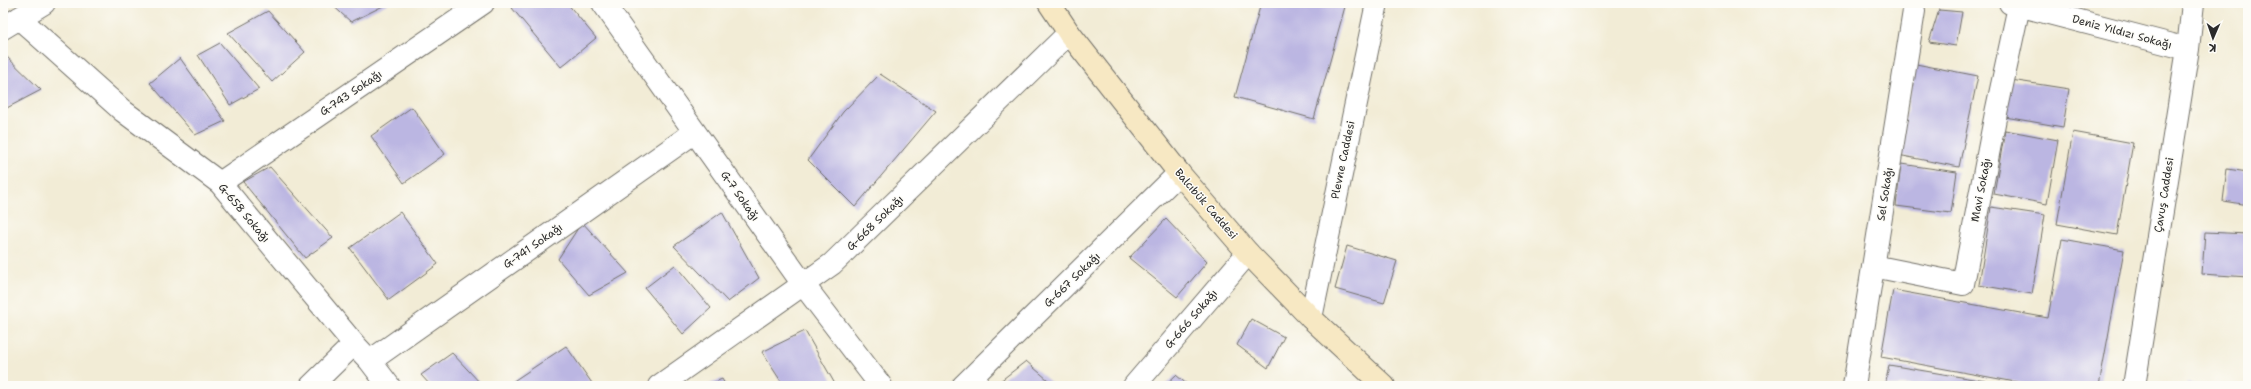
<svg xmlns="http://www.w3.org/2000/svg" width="2251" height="389" viewBox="0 0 2251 389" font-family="'Shantell Sans',sans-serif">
<rect width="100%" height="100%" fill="#fdfcf7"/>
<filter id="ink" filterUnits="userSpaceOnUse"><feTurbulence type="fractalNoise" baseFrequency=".025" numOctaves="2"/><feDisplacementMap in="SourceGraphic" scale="8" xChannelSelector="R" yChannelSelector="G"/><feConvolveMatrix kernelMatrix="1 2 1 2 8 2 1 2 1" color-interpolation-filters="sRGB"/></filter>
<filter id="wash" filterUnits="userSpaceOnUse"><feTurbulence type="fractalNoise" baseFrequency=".012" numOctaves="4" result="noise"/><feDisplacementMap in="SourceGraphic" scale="16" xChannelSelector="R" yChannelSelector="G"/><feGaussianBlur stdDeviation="0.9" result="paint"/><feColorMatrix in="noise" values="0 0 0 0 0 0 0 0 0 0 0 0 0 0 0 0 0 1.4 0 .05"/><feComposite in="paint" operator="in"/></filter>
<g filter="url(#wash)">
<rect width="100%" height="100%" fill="#f2ecd6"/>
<g id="blocks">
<!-- building -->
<path fill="#bbb6e2" d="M 330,3 L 389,3 L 351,22 Z
M 518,3 L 567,3 L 596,38 L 561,67 L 512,8 Z
M 1261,3 L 1346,3 L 1314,119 L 1235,97 Z
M 1939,10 L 1962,12 L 1956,46 L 1929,42 Z
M 268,11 L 305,52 L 272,82 L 228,33 Z
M 220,43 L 259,89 L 230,105 L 198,55 Z
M 3,53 L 41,90 L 3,110 Z
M 180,58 L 225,121 L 195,135 L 150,83 Z
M 1916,64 L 1978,76 L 1959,167 L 1898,155 Z
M 880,74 L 936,111 L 855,207 L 808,160 L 843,112 Z
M 2011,80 L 2069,89 L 2063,127 L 2005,117 Z
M 412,107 L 445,154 L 404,183 L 371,136 Z
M 2005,130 L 2058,140 L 2047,204 L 1994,194 Z
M 2073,132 L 2133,143 L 2117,235 L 2057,224 Z
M 1901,164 L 1957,172 L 1951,213 L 1896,206 Z
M 270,167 L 333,238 L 305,258 L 243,182 Z
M 2227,169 L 2248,172 L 2248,205 L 2223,201 Z
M 1991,207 L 2045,215 L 2032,294 L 1979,285 Z
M 400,212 L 438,264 L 389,300 L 350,248 Z
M 722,212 L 759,278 L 728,302 L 674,246 Z
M 1166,219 L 1207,262 L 1177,297 L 1129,258 Z
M 582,222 L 628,273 L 589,295 L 558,259 Z
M 2205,232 L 2248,234 L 2248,277 L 2202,274 Z
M 2062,239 L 2124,250 L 2099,386 L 2037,386 L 1881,357 L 1893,290 L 2048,318 Z
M 1347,246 L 1397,261 L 1384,303 L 1335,289 Z
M 675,265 L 711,308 L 683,334 L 645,288 Z
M 1251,319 L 1284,337 L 1268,368 L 1237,345 Z
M 805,331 L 835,384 L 831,386 L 784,386 L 762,352 Z
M 566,346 L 594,386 L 506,386 Z
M 452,353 L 483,386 L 431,386 L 421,375 Z
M 1026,361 L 1055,386 L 1003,386 L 999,382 Z
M 1889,365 L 1985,381 L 1984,386 L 1885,386 Z
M 1176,375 L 1189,386 L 1164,386 Z
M 722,379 L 726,386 L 706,386 Z
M 2187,383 L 2202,385 L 2202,386 L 2187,386 Z"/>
</g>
</g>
<g filter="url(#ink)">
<use href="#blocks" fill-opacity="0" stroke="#716f67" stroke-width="1"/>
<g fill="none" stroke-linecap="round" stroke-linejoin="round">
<defs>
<path id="minor" d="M 603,3 L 803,284 L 881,386
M 2010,3 L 2188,49
M 19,18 L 123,111 L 220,183 L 354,344 L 370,361 L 389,386
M 3,28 L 44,3
M 220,183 L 483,3
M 1873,266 L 1963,284 L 1996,113 L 2019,6
M 1311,318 L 1377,3
M 370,361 L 695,132
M 311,386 L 354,344
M 659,386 L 832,264 L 1069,33
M 963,386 L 1179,173
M 1134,386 L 1248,253
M 1854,386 L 1914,11 L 1912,3
M 2134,386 L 2188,49 L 2193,3"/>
<path id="secondary" d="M 1049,3 L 1069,33 L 1179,173 L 1248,253 L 1311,318 L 1384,386"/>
</defs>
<!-- minor casing -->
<use href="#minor" stroke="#716f67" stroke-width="24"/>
<!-- secondary casing -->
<use href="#secondary" stroke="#716f67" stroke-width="24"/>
<!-- minor -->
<use href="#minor" stroke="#fff" stroke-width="22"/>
<!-- secondary -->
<use href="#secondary" stroke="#f7e8c3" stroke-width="22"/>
</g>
</g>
<g text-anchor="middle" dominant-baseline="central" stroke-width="3" stroke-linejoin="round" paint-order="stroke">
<!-- street labels -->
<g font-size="11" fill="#2b2b2b" stroke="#fdfcf7">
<text transform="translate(2122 32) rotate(15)">Deniz Yıldızı Sokağı</text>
<text transform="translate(351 93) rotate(-34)">G-743 Sokağı</text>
<text transform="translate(1343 160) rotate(-78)">Plevne Caddesi</text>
<text transform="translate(1981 190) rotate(-79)">Mavi Sokağı</text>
<text transform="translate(1885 194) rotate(-81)">Sel Sokağı</text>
<text transform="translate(2164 195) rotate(-81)">Çavuş Caddesi</text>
<text transform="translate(740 196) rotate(55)">G-7 Sokağı</text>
<text transform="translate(1206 204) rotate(49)">Balcıbük Caddesi</text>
<text transform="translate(244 213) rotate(50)">G-658 Sokağı</text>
<text transform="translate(875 223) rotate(-44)">G-668 Sokağı</text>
<text transform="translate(533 246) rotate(-35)">G-741 Sokağı</text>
<text transform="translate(1072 280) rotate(-44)">G-667 Sokağı</text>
<text transform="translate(1191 319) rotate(-49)">G-666 Sokağı</text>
</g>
</g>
<!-- margin -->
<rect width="2251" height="389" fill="none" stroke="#fdfcf7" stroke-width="16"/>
<!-- north arrow -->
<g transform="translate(2213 38) rotate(182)" stroke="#fdfcf7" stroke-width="3" paint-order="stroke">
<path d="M0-3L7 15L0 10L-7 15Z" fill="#2b2b2b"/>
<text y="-6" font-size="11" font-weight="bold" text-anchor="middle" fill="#2b2b2b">K</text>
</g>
</svg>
